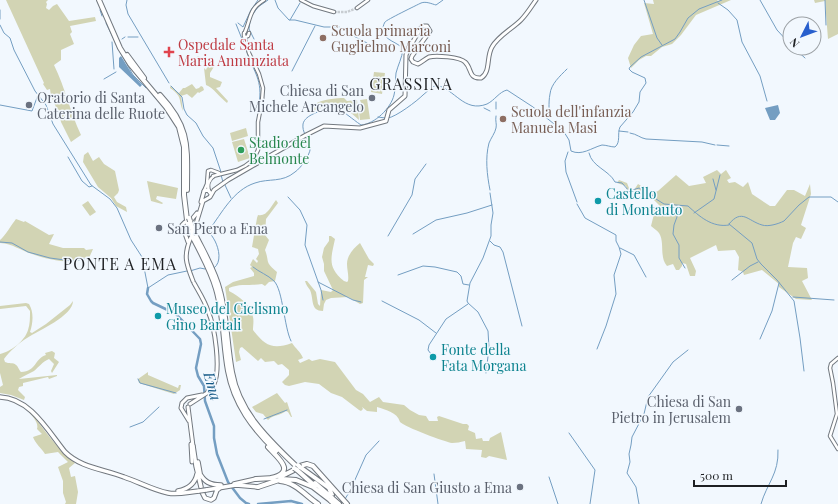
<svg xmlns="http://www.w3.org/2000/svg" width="838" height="504" viewBox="0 0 838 504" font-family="'Playfair Display',serif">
<rect width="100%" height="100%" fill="#f2f8fe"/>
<!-- green -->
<path fill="#d2d4b4" d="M 6,0 L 48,0 L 46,2 L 47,4 L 46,8 L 49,10 L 53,6 L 57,4 L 69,21 L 95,17 L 96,21 L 70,26 L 72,32 L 70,34 L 74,44 L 61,50 L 61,60 L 54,65 C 65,87 70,112 81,135 L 71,142 L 61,122 L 59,111 L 56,107 L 51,96 L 50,89 L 47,90 L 43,84 L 44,83 Z
M 653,0 L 717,0 L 718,1 L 720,0 L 731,0 L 696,15 L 681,35 L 672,44 L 662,47 L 651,56 L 646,56 L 639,60 L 631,68 L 628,58 L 634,45 L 641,36 L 653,34 L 644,3 L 654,4 Z
M 814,0 L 838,0 L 838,34 L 828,39 L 825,1 L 815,3 Z
M 198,56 L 209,64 L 209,68 L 214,64 L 215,65 L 210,73 L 210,77 L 222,82 L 220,87 L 216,88 L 228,101 L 227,103 C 220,98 213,87 206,85 L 204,68 L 206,70 L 208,65 L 202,61 L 199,63 L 195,59 Z
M 374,72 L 385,73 L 382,94 L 371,92 Z
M 192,84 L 196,89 L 199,88 L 201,86 L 203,87 L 204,90 L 199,93 L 198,92 L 192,98 L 187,94 L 181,96 L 183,111 C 178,99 183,97 170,88 L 170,86 L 179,93 L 183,88 L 185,88 Z
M 341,98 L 344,98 L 347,101 L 357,100 L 359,120 C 341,103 335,102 313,111 L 313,107 C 318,99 332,99 341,98 Z
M 367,99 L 370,119 L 360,120 L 358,104 L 361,103 L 360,100 Z
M 246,128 L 248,136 L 232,141 L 230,133 Z
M 244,139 L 250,158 L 238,162 L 232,142 Z
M 88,152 L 93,161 L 99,157 L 104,164 L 115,171 L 119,190 L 118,193 L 114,197 L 117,202 L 126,207 L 127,212 L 116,206 L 111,198 L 98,187 L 83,162 L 84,155 Z
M 717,170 L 721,174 L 726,170 L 731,178 L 727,180 L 729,183 L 735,182 L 743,187 L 748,182 L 752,194 L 770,206 L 775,206 L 787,190 L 794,190 L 805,196 L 810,184 L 811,194 L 801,225 L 806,228 L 801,239 L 796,237 L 793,243 L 788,267 L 807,268 L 808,278 L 802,281 L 812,300 L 796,299 L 779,287 L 779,284 L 762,270 L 744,275 L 743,272 L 738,270 L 739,257 L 735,250 L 718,251 L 716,245 L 690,258 L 696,271 L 695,276 L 690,276 L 686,264 L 682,263 L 682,266 L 679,270 L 676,270 L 673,264 L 667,266 C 659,257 665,242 659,233 C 657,230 653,228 651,226 L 654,214 L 647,215 L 647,208 L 676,215 L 679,212 L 679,208 L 663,209 L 649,195 L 627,191 L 626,186 L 617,183 L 619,180 L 627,183 L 629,188 L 634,190 L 638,184 L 653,193 L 658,191 L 676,175 L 689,186 L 706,183 L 703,177 Z
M 147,181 L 178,188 L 176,199 L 157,196 L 156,199 L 163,203 L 162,204 L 151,201 Z
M 276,200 L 278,203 L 266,219 L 265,235 L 269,240 L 265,250 C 270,263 264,261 277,272 L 275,281 L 269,282 L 265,286 L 262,284 C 251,286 240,283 229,288 L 229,291 C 240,297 250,304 253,317 C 254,321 253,326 253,330 C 265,346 273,350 292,343 C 296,349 300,351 303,358 L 298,360 L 300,363 L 309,359 L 312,361 L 320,359 L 335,362 L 356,390 L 363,394 L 370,402 L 379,397 L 383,402 L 404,405 L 410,410 L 419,415 L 426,416 L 429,421 L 438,421 L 437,417 L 439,416 L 463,424 L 467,424 L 469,426 L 468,430 L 475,433 L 476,439 L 482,438 L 483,441 L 489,441 L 490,438 L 501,432 L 507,460 L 489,456 L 486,458 L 481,457 L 482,450 L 466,449 L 465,441 C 460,442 457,443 452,443 C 445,442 405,427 400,422 C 397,412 386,410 377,407 L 377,412 L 367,411 L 362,407 L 363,409 L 361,411 L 359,410 L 342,397 L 331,393 L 319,384 L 305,382 L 289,386 L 285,385 L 282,382 L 289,375 L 289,370 L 282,364 L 278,365 L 274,361 L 265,362 L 261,358 L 258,361 L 242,347 L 240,348 L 239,352 L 241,360 L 236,362 L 225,287 L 233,282 L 254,276 L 254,273 L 250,268 L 252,267 L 250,265 L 253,259 L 257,263 L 258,261 L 256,259 L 259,254 L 258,249 L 252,247 L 257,218 L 258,215 C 267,217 271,206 276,200 Z
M 88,201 L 96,212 L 90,216 L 82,205 Z
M 16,219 L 24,222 L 25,221 L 49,235 L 54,234 L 49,244 L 63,248 L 84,248 L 86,250 L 93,249 L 89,258 L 76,257 L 75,259 L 79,261 C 64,263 46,259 32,254 C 20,250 13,244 0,243 L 0,240 C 5,236 12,224 16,219 Z
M 329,236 L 331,236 L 335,239 C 331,258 327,267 344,281 L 347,282 L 348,281 C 349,275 347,270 347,264 C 347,255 354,248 360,243 L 369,259 L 374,264 L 373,266 L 368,265 L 365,277 L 368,277 L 364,280 L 363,303 L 360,304 L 348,297 L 331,298 L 326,300 L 324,304 L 323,311 C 310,311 314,299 310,290 C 308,287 306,285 305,281 L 307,281 L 316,292 L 318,304 L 320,306 L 321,290 L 331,292 L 333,290 L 324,271 L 324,264 L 322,257 L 324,248 L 329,241 Z
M 73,301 C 73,316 39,330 27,338 C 20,342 9,352 4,359 L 5,362 C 9,364 13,362 16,365 C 18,366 19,370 21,372 C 37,371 34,359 46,355 L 45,353 L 52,351 L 55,353 L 54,358 L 59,362 L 52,373 L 51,371 L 54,364 L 49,359 C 42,362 39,367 34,371 C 29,374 23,376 19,379 L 57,375 L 57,376 L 49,379 L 48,377 L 23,383 L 23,386 L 19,387 L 18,390 L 25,397 L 24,400 L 11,395 L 0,393 L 0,387 L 3,385 L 0,373 L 0,354 C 10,352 25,341 28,330 C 30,324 30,318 30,311 L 26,306 L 0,309 L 0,306 L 26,303 L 29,304 C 34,312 33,323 30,332 L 32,333 L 46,324 L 70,305 Z
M 148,372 L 148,375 L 178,388 L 179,385 L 181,385 L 180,390 L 174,394 L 139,383 L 138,379 Z
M 277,393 L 285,403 L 287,402 L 292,417 L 291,417 L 288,412 L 286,411 C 280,416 272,415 268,420 L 263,414 L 256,412 L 252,407 Z
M 29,410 C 43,428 57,449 75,463 L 69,468 L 71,477 L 75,476 L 78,492 L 76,504 L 65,504 L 66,502 L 63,493 L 63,481 L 58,467 L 68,462 L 58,452 L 45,454 C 42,449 35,443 33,437 L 42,434 L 37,429 C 39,422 32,416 28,411 Z"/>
<!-- water -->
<path fill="#749ec2" d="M 121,56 L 132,74 L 142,85 L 140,87 L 119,67 L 119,58 Z
M 778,105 L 780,113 L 775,120 L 770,120 L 765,108 Z"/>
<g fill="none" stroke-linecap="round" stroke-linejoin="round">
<!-- stream -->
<path stroke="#749ec2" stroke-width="1" d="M 127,0 L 126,5 L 128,14 L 169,83
M 275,0 L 278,8 L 289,20 L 295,20 L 324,27 L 339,27
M 644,0 L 657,38 L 662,45
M 760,0 L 777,30 L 790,44
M 825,0 L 826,25
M 718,3 L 728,10 L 737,20 L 742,42 L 760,76 L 767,101
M 0,10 L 0,19
M 100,10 L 102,16
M 253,14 L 258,7 L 268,0
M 290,20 L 300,3
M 250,21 L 249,29 L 254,39
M 106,23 L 120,52 L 133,75 L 146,88
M 238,23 L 243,27 L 251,10 L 258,0
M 236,24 L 242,39
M 0,25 L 4,33 L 10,38 L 14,50 L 35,91 L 46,105 L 53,124 L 91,185 L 110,199 L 117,208 L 131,240 L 142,257 L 148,288 L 168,275 L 187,271
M 348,33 L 367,43
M 128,37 L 138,37
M 122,39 L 125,37
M 112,42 L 114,69
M 368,44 L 386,49
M 794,48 L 805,58
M 247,52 C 254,73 263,80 259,104
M 292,71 L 315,26
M 104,79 L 116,72
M 171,86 L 182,97 L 184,109 L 187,115 L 196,123 L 203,136 L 213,148 L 221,172
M 153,95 L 158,101
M 496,102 L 496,109
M 0,105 L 32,111 L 38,95
M 484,108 L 490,111
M 549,108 C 549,103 549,99 550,94 C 551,84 560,76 567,69
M 378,117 L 385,118
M 388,118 C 396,117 417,101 423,95 C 428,91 430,88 436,85 C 455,89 464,113 487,104 C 495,100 499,92 507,90 L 533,107 L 564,132 L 569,140 L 571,151 C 582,156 591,148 602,145 C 606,145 611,147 615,147 C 621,142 617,134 620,127 L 633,112 L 639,102 L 640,92 L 646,83 L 645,78 L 632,72 L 629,69 L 630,67 L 641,57 L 675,39 L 680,32 L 688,18 L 699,9 L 722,0
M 619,131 L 628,132
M 630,133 C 637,134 640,138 646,139 L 702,142 L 715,145
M 717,145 L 729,146
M 568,152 L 565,161 L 566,172 L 577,202
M 589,153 C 592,167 609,170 615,182 L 622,183 L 629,191 L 639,188 L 649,192 L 656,199 L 664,204 L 688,206 C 699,216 712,228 729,225
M 68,157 L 82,181 L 89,187 L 92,186
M 221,175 L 223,182
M 713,179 L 716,190
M 225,185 L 231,198
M 490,190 C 487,175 485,158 489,143 C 491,138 495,133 496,128 C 497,124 495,121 496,116
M 288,197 L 300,210 L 307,225 L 305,245 L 321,290 L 323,300
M 577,204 L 585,218 L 616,235 L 616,241 L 619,247 L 621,254 L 614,275 L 616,294 L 606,326 L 597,349
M 681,206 L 674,225 L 673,234 L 679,245 L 679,258 L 685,268
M 694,213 L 714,199 L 720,175
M 729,224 L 752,243 L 757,259 L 761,264 L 777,280 L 794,301 L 800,338 L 804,371
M 729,224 C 742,208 748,221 762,225 C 768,227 778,224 784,221 L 799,205 L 809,197 L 831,197 L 838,202
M 413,234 L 436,220 L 467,213 L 492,205
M 388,236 L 412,195 L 415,179 L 426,164
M 490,241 L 494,245 L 500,247 L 503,252 L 522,326
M 0,242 L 12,243 L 28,252 L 50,258 L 72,261 L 84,259
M 620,248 L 634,255 L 646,277
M 253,267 C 259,272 268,275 274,281 C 283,290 284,327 291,341
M 214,268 C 222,262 219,249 215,241 C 213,237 210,234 209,230 C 222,213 233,190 255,183 C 269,178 282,183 295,172 C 301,168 313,152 310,144 C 307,137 302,132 303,124 C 304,119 309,116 313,114 C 338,102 342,112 361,125 C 375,124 391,108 394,95 C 396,88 395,81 396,73 C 398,65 402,58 403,49 C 398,42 385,41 383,31 C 383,28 383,25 385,22 C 386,20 417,5 421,3 C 426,1 432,4 436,5 L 443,0
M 190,271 L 200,268 L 205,269
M 398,275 L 423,266 L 435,267 L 457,272 L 461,276 L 463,284 L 469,285
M 732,280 L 750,266 L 758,262
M 318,282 L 353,300 L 361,302
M 793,297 L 834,300
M 382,301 L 419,320 L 436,333
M 760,339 L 772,311 L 779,283
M 431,354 L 428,350 L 429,345 L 446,319 L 468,304
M 486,373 L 489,348 L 488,331 L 478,312 L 468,303 L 467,301 L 470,283 L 483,258 L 491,236 L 491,225 L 493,213 L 490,193
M 138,379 L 140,383 L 176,393
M 264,419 L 287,410
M 130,427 L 143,422 L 159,407
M 569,433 L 595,470 L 590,504
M 434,474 L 438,504
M 549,477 L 558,504
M 345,499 L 350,491 L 366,455 L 379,441
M 639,504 L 636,487 L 627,473 L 630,462 L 629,454 L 631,445 L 632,437 L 644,414 L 648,397 L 673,362 L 688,350
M 761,504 C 767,483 779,474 778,450"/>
<!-- river -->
<path stroke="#749ec2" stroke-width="2.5" d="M 148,288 L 147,294 L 151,301 L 153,303 L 176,314 L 200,339 L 201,344 L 196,368 L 198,376 L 204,386 L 205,401 L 214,426 L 214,438 L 217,454 L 228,482 L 240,498 L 246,503 L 249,504
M 258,504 L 291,501 L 302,504"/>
<!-- secondary-tunnel -->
<path stroke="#c8cdd2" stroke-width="2.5" stroke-dasharray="2.5 1" stroke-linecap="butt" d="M 334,12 L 347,12 L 357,8"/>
<defs>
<path id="secondary" d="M 301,0 L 313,6 L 334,12
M 357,8 L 368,0
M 245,32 C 251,18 249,9 264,0
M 244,33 L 244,36 L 246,37 L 248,36 L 249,33
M 213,176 L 237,170 L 245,166 L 253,160 L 258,150 L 258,122 L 262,101 L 263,88 L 259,74 L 249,53 L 244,36
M 204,191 L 207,184 L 208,171 L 211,170 L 219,173
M 209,191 C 207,185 209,179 214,176
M 838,358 L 831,364 L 830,368 L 833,383 L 837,414 L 830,436 L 838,449"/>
<path id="primary" d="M 201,202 L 204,191 L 208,190 L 211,194
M 192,219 L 197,213
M 185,222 L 182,225 L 188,242
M 195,227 L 203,201 L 210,197 L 214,190 L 228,180 L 306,135 L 324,126 L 360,128 L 386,121 L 389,110 L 405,96 L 406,55 L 408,50 L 422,26 L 427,26 L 430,31 L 412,56 L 411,59 L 413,62 L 418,64 C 422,62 425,59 429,57 C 436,55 460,57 465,62 C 472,68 468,79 481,78 C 491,72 486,57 492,47 C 498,36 512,29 521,20 C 527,14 531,7 536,0
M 191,237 C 183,256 186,263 193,281
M 194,283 C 199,292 205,301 208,311 C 215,327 221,369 214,384
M 190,404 L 207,393 L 213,385
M 188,407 L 193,446
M 189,421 L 181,408 L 182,403 L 187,398 L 202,395
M 191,444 L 192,462"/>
<path id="trunk" d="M 0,397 C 30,398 48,431 65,452 C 81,468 104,469 124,477 C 139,482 153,490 168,493 C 178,495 188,492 199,491
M 193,446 L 196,466 L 201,487
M 198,462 L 200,473
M 199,472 C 204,482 210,485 221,485
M 234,484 L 256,479
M 206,490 L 236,485 L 258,487
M 178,491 C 188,489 195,484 197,474
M 202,492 L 205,498 L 211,500 L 214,498 L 217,490 L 220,488"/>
<path id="motorway" d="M 99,0 L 120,48 L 130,64 L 166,107 L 179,127 L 184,147 L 184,195 L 187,220
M 127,55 L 144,78
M 160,95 C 191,128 187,148 187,190
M 190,221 L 193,229
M 187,222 L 191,232
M 194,232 C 203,251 215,270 220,291 C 227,317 227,345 232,372 C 239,412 268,439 296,466
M 192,236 C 201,253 211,271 216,289 C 224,316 223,344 228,371 C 234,404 253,429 276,451
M 268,447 C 278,458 297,472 271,478
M 300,466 L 307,464 L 313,466 L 347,504
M 300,467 L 329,488 L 332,495
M 297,470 L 315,486
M 280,477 L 294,470
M 256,479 L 274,478
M 280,481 C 295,482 306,496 318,504
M 315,483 L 331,497
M 258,487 L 282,479 L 296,480 L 313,487 L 330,500
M 332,498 L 339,504
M 331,501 L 334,504"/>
</defs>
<!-- secondary casing -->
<use href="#secondary" stroke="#72787f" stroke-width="4.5"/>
<!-- primary casing -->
<use href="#primary" stroke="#72787f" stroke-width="5"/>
<!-- trunk casing -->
<use href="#trunk" stroke="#72787f" stroke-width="5.5"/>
<!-- motorway casing -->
<use href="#motorway" stroke="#72787f" stroke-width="6"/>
<!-- secondary -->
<use href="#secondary" stroke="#fff" stroke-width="2.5"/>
<!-- primary -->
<use href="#primary" stroke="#fff" stroke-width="3"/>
<!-- trunk -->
<use href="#trunk" stroke="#fff" stroke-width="3.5"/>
<!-- motorway -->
<use href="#motorway" stroke="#fff" stroke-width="4"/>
<defs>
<path id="trunk-bridge" d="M 199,491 L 206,490"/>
<path id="motorway-bridge" d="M 189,218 L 190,221
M 193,229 L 194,232
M 191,232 L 192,236
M 298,465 L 300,467
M 294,468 L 297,470
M 331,497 L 332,498
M 330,500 L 331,501"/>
</defs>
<!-- trunk-bridge casing -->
<use href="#trunk-bridge" stroke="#72787f" stroke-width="5.5" stroke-linecap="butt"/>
<!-- motorway-bridge casing -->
<use href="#motorway-bridge" stroke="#72787f" stroke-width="6" stroke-linecap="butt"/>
<!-- trunk-bridge -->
<use href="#trunk-bridge" stroke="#fff" stroke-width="3.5"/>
<!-- motorway-bridge -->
<use href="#motorway-bridge" stroke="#fff" stroke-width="4"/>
</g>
<!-- markers -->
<g fill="#8d6e63" stroke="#f2f8fe" stroke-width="1.5">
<circle cx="323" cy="38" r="4"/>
<circle cx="503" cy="119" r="4"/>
</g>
<path fill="#e0444e" stroke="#f2f8fe" stroke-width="1.5" d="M167 46h4v4h4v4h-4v4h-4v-4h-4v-4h4z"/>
<g fill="#6b7280" stroke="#f2f8fe" stroke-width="1.5">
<circle cx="372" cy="98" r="4"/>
<circle cx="29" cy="105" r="4"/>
<circle cx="159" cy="228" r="4"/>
<circle cx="739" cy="409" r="4"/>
<circle cx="520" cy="487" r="4"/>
</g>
<circle fill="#2e9e5b" stroke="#f2f8fe" stroke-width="1.5" cx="241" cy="150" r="4"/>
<g fill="#0f9aa8" stroke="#f2f8fe" stroke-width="1.5">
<circle cx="598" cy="201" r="4"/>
<circle cx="158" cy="316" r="4"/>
<circle cx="433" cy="357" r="4"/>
</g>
<g text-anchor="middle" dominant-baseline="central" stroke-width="3" stroke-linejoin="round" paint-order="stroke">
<!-- education labels -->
<g font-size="14" fill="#785e54" stroke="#f2f8fe" text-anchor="start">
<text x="331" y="30">Scuola primaria<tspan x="331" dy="16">Guglielmo Marconi</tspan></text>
<text x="511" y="111">Scuola dell'infanzia<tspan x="511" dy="16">Manuela Masi</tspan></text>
</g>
<!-- health labels -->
<g font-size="14" fill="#be3a42" stroke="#f2f8fe" text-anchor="start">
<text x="178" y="44">Ospedale Santa<tspan x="178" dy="16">Maria Annunziata</tspan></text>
</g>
<!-- worship labels -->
<g font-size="14" fill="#5b616d" stroke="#f2f8fe" text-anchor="end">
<text x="364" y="90">Chiesa di San<tspan x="364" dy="16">Michele Arcangelo</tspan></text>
<text x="37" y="97" text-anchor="start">Oratorio di Santa<tspan x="37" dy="16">Caterina delle Ruote</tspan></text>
<text x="167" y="228" text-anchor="start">San Piero a Ema</text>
<text x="731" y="401">Chiesa di San<tspan x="731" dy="16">Pietro in Jerusalem</tspan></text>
<text x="512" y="487">Chiesa di San Giusto a Ema</text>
</g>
<!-- leisure labels -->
<g font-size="14" fill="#27864d" stroke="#f2f8fe" text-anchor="start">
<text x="249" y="142">Stadio del<tspan x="249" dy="16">Belmonte</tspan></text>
</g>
<!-- culture labels -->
<g font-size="14" fill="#0d838f" stroke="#f2f8fe" text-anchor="start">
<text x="606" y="193">Castello<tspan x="606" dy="16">di Montauto</tspan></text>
<text x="166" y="308">Museo del Ciclismo<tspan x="166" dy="16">Gino Bartali</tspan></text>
<text x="441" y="349">Fonte della<tspan x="441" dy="16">Fata Morgana</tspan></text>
</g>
<!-- water labels -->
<g font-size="15" font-style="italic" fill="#115684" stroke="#f2f8fe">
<text transform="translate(213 386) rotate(74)">Ema</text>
</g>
<!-- quarter labels -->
<g font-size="16" letter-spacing="1" fill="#1e2023" stroke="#f2f8fe">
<text x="411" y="83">GRASSINA</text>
<text x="120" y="263">PONTE A EMA</text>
</g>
</g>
<!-- north arrow -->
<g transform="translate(802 36) rotate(228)"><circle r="19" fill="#f2f8fe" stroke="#9da2a6"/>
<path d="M0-3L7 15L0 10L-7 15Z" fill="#285fcd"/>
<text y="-6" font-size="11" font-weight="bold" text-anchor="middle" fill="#1e2023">N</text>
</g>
<!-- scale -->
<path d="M694 480v6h92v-6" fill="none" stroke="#1e2023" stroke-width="2"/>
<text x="700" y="480" font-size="12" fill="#1e2023" stroke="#f2f8fe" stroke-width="3" paint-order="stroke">500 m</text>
</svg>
